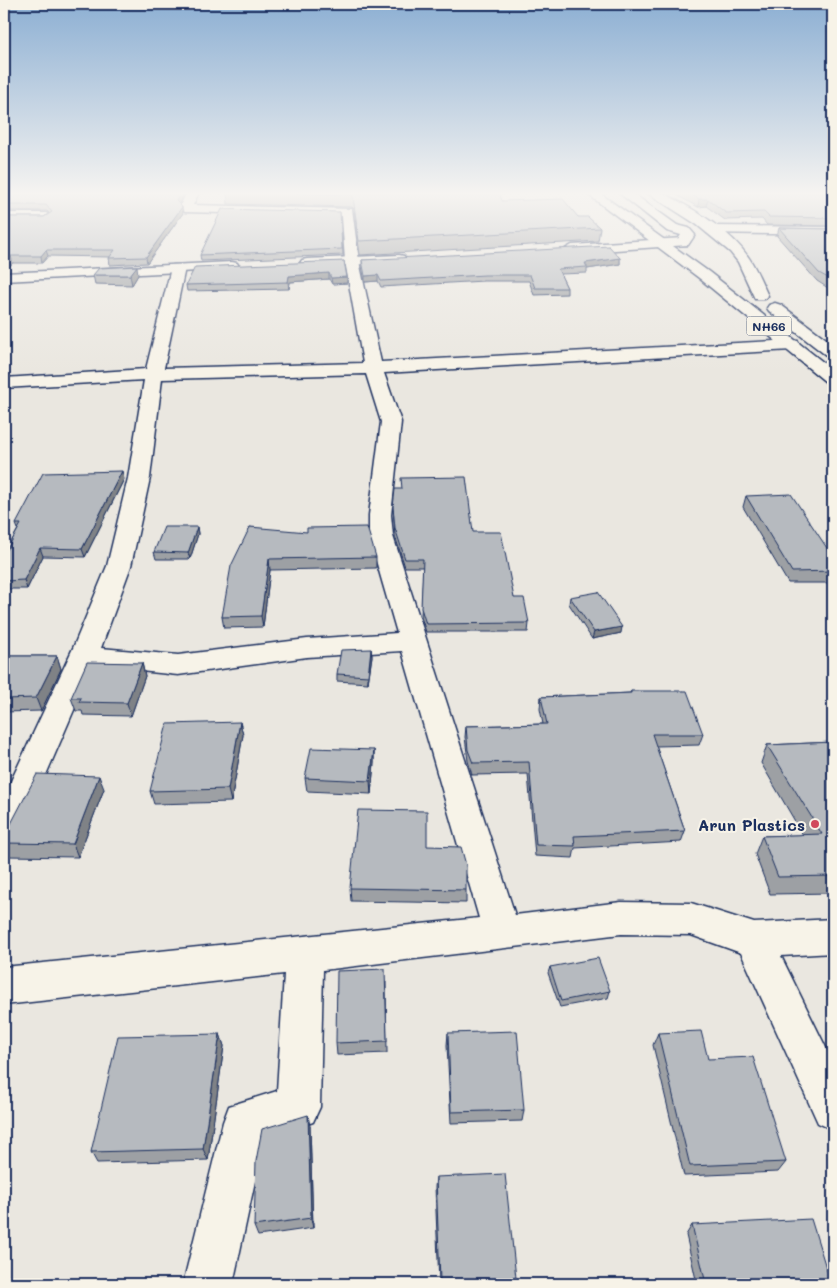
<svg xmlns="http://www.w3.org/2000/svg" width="837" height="1288" viewBox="0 0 837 1288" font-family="Mali,sans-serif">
<rect width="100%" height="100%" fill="#eae7e0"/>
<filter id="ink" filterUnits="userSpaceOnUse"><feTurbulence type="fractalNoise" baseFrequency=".02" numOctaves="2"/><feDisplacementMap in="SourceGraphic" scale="10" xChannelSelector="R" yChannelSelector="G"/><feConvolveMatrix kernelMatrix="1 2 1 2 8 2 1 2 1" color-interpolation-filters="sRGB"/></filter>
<g filter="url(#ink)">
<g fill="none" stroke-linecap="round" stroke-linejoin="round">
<defs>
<path id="street" d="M 4,192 L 18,192 L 8,202 L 4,203 Z
M 187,192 L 199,192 L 193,205 L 352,209 L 359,261 L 381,362 L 792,340 L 798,341 L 800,345 L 798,349 L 792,350 L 384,373 L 401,422 L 391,515 L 393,536 L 515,915 L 621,902 L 691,903 L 754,923 L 833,919 L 833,953 L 781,956 L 833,1062 L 833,1130 L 818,1123 L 741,953 L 691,935 L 621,934 L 323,970 L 320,1107 L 313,1122 L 264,1139 L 233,1284 L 183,1284 L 223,1122 L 229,1106 L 277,1091 L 284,974 L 4,1005 L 4,967 L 479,918 L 402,651 L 307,657 L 178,675 L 93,666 L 36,798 L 16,833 L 4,837 L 4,796 L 73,648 L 107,566 L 128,478 L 144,380 L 4,388 L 4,378 L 146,369 L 171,268 L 173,265 L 183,265 L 185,268 L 164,368 L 363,363 L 345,261 L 342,216 L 185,212 L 179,208 ZM 366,374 L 381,422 L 369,515 L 369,536 L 397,633 L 307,639 L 178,655 L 101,648 L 131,566 L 150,478 L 162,379 Z
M 4,213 L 46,213 L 52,217 L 46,221 L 4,221 Z"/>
<path id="secondary" d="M 712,226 L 833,227 L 833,235 L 707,233 L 706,230 L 707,227 Z
M 683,238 L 690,242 L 688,245 L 572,253 L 565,249 L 572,245 Z
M 399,255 L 404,256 L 406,259 L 404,262 L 307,267 L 302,266 L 300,263 L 302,260 L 307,259 Z
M 232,262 L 237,263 L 239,266 L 237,269 L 4,281 L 4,273 Z"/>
<path id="primary" d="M 618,192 L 631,192 L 677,225 L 689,228 L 695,235 L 688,245 L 678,245 L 676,242 L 681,235 L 667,231 Z
M 646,192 L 661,192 L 667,195 C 695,210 730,230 749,258 C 757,270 762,283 768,296 L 765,299 L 755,299 L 738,262 L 730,252 L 696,224 Z"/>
<path id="highway" d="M 585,192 L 598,192 L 709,272 L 833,370 L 833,384 L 827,383 L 699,278 Z
M 775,303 L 781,305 L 833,344 L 833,357 L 827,356 L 769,311 L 767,308 L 769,305 Z"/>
</defs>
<!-- street casing -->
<use href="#street" stroke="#1b2f5e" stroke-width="3"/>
<!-- secondary casing -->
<use href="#secondary" stroke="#1b2f5e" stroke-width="3"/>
<!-- primary casing -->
<use href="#primary" stroke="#1b2f5e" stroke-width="3"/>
<!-- highway casing -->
<use href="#highway" stroke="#1b2f5e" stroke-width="3"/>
<!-- street -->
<use href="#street" fill="#f7f3e8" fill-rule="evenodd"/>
<!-- secondary -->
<use href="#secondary" fill="#f7f3e8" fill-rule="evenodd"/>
<!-- primary -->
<use href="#primary" fill="#f7f3e8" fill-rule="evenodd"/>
<!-- highway -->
<use href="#highway" fill="#f7f3e8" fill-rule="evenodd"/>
</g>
<!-- wall -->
<path fill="#9da0a4" stroke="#1b2f5e" d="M 13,192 L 185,192 L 179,204 L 183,213 L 147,263 L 110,265 L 109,258 L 110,257 L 48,256 L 42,263 L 13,263 L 4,271 L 4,217 L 44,217 L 49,213 L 47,211 L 4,211 L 4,212 L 4,198 L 8,197 Z
M 227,192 L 499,192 L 502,201 L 578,217 L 600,228 L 598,241 L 360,255 L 354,209 L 352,207 L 228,204 Z
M 671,192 L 833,192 L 833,226 L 767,225 L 762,219 L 725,220 L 706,206 L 698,207 Z
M 340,212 L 343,255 L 201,261 L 200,255 Z
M 779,228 L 833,229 L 833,288 L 828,288 L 817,281 L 777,236 Z
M 620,258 L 620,264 L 587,269 L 587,273 L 560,274 L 567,288 L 567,294 L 534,295 L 529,281 L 484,281 L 381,287 L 378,281 L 365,282 L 362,266 L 362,260 Z
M 344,261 L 347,283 L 332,284 L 329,279 L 290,282 L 289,289 L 187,291 L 186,285 Z
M 93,275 L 138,275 L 132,285 L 95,284 Z
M 124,479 L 85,557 L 43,556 L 27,589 L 4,589 L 4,555 L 18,529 L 16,524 Z
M 746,496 L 833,571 L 833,583 L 788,583 L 743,507 Z
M 393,507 L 473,532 L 514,598 L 529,623 L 528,632 L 426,632 L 421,617 L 423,567 L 405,567 L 395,536 Z
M 197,527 L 198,534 L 190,559 L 156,559 L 154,552 Z
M 250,527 L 376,557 L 376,568 L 270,570 L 263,627 L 224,628 L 222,617 Z
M 570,597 L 621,633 L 592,639 L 569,604 Z
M 371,649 L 372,656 L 368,683 L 337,681 L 337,674 Z
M 4,656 L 57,656 L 61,669 L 41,711 L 4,712 Z
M 142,663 L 145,676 L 131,716 L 83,715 L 82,711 L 76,711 L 71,698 Z
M 631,691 L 703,734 L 699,745 L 656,746 L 685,831 L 681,842 L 575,848 L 573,858 L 535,856 L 528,774 L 472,775 L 468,761 L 465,737 L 466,726 L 543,724 L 540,709 L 541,697 L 630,693 Z
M 240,722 L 243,735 L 231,802 L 154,804 L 150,791 Z
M 833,742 L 833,893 L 770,894 L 755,854 L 762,836 L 803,835 L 761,763 L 767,745 Z
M 374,750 L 374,763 L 371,794 L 307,791 L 305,778 Z
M 104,789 L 78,857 L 7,856 L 4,849 L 4,837 Z
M 427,846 L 466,890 L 466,903 L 351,901 L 350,888 Z
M 550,967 L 610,991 L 608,998 L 560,1007 L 548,973 Z
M 386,982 L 387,1053 L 337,1055 L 336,1043 Z
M 448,1033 L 524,1110 L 522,1121 L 451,1123 L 447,1045 Z
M 658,1033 L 708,1059 L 786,1162 L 778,1172 L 684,1176 L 653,1045 Z
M 220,1034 L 224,1046 L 208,1160 L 97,1163 L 91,1152 Z
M 310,1126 L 313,1228 L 258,1236 L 254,1226 Z
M 436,1177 L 516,1278 L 514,1284 L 439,1284 L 435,1187 Z
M 692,1225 L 831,1284 L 697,1284 L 686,1235 Z"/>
<!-- shaded-wall -->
<path fill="#7f8286" stroke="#1b2f5e" d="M 181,192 L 185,192 L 177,207 L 176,201 Z
M 699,199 L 708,199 L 706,206 L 698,207 Z
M 182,207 L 183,213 L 147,263 L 146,257 Z
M 46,250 L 48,256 L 42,263 L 41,256 Z
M 11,256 L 13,263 L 4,271 L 4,262 Z
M 620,258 L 620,264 L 587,269 L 587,267 L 585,263 Z
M 137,266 L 138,275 L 132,285 L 130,275 Z
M 329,273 L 329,279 L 290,282 L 289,289 L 288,282 L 289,276 Z
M 378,275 L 378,281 L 365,282 L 365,276 Z
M 347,277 L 347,283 L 332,284 L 331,278 Z
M 122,471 L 124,479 L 85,557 L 82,549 Z
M 197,527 L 198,534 L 190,559 L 188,553 Z
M 40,548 L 43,556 L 27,589 L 24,580 Z
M 269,559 L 270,570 L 263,627 L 261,616 Z
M 622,627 L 621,633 L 592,639 L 594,632 Z
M 371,649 L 372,656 L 368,683 L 368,676 Z
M 57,656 L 61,669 L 41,711 L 36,698 Z
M 142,663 L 145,676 L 131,716 L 127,703 Z
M 240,722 L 243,735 L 231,802 L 228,789 Z
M 374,750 L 374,763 L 371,794 L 370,781 Z
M 99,776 L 104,789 L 78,857 L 73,844 Z
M 220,1034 L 224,1046 L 208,1160 L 203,1149 Z
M 308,1115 L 310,1126 L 313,1228 L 311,1218 Z"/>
<!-- building -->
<path fill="#b6babf" stroke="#1b2f5e" d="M 13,192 L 181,192 L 176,201 L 182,207 L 146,257 L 109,258 L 115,250 L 46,250 L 41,256 L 11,256 L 4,262 L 4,217 L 44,217 L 52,212 L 46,205 L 4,205 L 4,198 L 8,197 Z
M 227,192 L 499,192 L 502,201 L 563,199 L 578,217 L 588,217 L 600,228 L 359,241 L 353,197 L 352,195 Z
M 686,192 L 833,192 L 833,218 L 769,217 L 764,212 L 726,213 L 708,199 L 699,199 Z
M 222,209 L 340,212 L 342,249 L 200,255 Z
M 779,228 L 833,229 L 833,279 L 830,279 L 819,273 Z
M 609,246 L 620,258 L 585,263 L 587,267 L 558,269 L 567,288 L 535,288 L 530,275 L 485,275 L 381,281 L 378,275 L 365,276 L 362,260 Z
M 344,261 L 347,277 L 331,278 L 329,273 L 289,276 L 288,282 L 186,285 L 195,267 Z
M 137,266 L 130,275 L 93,275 L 99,268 Z
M 122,471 L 82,549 L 40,548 L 24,580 L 4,581 L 4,555 L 21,524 L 16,524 L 43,473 Z
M 466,477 L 473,532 L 501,532 L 514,598 L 524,598 L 529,623 L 426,624 L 421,608 L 423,559 L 405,559 L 395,528 L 393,507 L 395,489 L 402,489 L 401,478 Z
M 791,494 L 833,557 L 833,571 L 792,572 L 746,496 Z
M 164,527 L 197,527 L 188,553 L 154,552 Z
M 250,527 L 307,532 L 307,528 L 367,527 L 376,557 L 269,559 L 261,616 L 222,617 L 231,566 Z
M 598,592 L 622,627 L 594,632 L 570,597 Z
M 371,649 L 368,676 L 337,674 L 341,650 Z
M 4,656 L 57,656 L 36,698 L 4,699 Z
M 87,662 L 142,663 L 127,703 L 79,702 L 81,698 L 71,698 Z
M 631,691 L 687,691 L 703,734 L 652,734 L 685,831 L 574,836 L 575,846 L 536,845 L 529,762 L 473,763 L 468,750 L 466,726 L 547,724 L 541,697 L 631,693 Z
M 240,722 L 228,789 L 150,791 L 167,724 Z
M 833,742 L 833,876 L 778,877 L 762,836 L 822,834 L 767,745 Z
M 311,748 L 374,750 L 370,781 L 305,778 Z
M 37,774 L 99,776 L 73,844 L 4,843 L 4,837 Z
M 358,810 L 427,811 L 427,846 L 461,847 L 466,865 L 466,890 L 350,888 Z
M 598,958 L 610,991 L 561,1001 L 550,967 Z
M 385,969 L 387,1041 L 336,1043 L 337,971 Z
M 517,1031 L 524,1110 L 451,1112 L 448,1033 Z
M 701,1031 L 708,1059 L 753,1057 L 786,1162 L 690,1166 L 658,1033 Z
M 220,1034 L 203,1149 L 91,1152 L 118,1036 Z
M 308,1115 L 311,1218 L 254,1226 L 256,1161 L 262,1129 Z
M 505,1174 L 516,1278 L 440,1280 L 436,1177 Z
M 811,1219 L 831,1284 L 706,1284 L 692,1225 Z"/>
</g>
<!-- sky -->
<linearGradient id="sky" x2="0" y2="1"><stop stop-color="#8cafd3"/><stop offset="0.52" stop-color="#f6f4f1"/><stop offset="1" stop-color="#f6f4f1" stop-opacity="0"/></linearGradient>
<rect width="837" height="372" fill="url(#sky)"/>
<!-- markers -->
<circle fill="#d1495b" stroke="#f7f3e8" stroke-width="2" cx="815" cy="824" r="5"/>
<g text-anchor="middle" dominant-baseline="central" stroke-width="4" stroke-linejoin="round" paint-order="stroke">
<!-- shield labels -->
<rect fill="#f7f3e8" stroke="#5d6a87" stroke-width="1" x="746.5" y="316.5" width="45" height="19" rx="4"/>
<g font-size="12" font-weight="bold" fill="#1b2f5e">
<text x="769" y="326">NH66</text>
</g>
<!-- near-poi labels -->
<g font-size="16" font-weight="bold" fill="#1b2f5e" stroke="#f7f3e8" text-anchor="end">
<text x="805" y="824">Arun Plastics</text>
</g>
</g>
<!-- margin -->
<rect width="837" height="1288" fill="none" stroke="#f7f3e8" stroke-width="20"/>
<rect x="10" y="10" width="817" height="1268" fill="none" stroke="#1b2f5e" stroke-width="2" filter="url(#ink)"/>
</svg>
